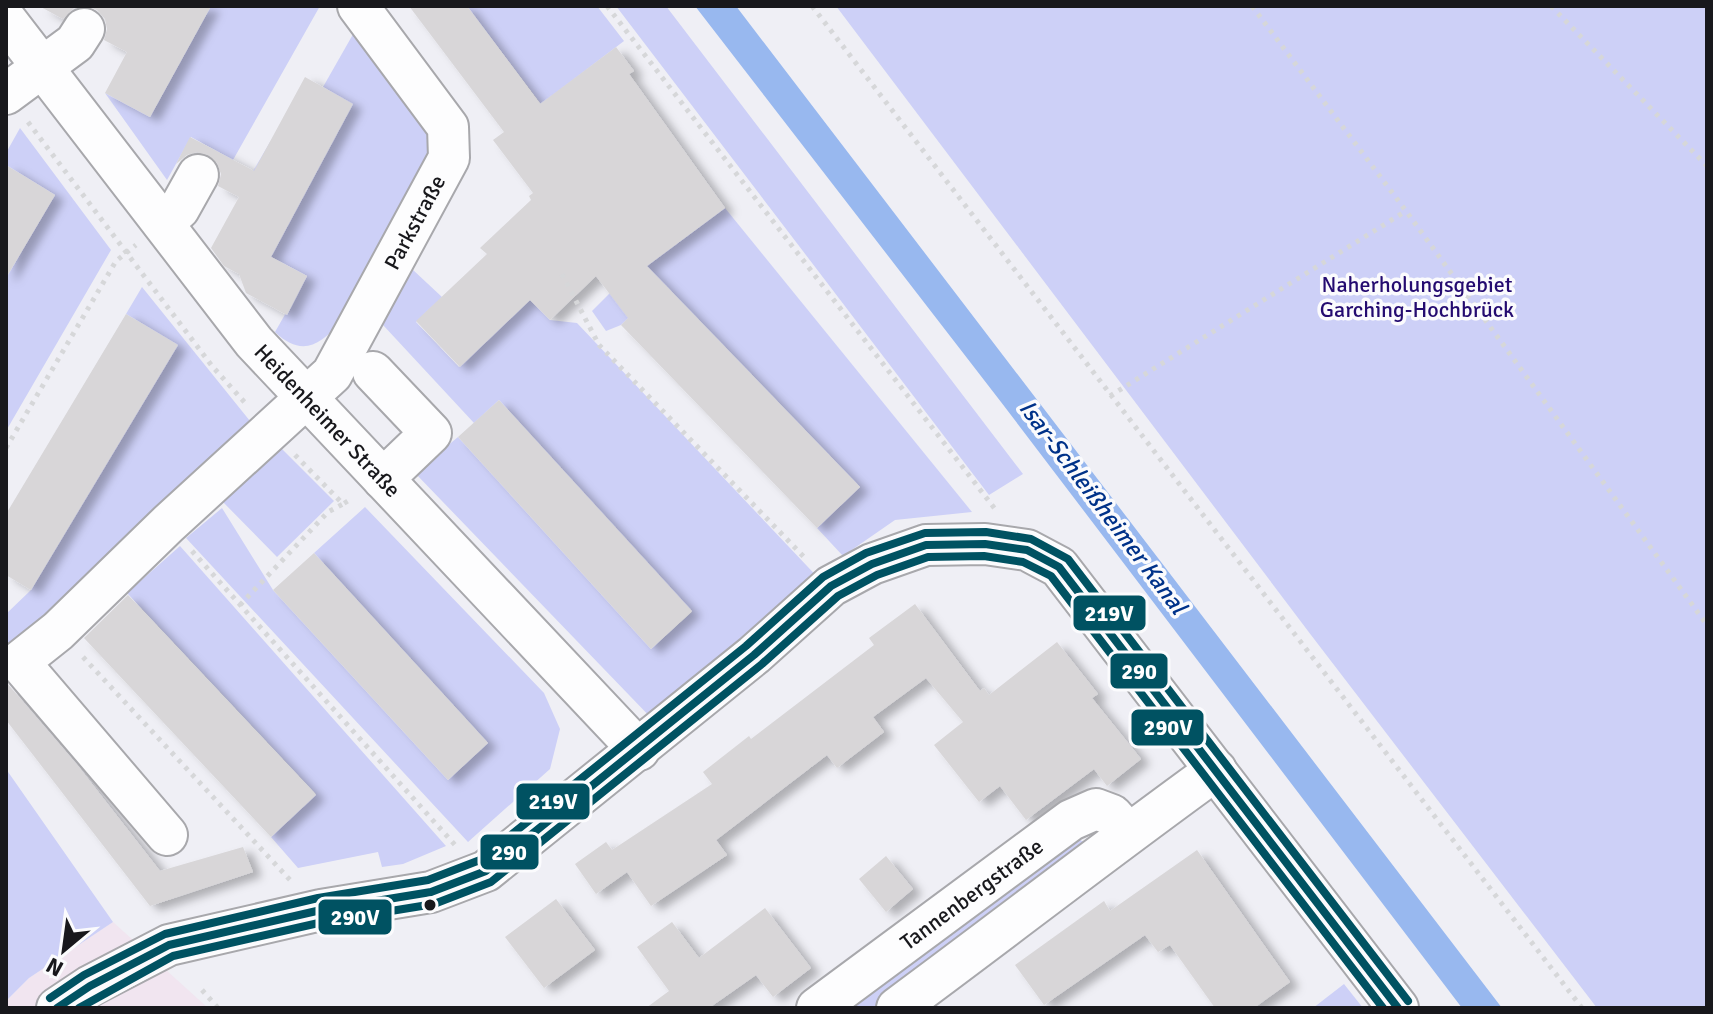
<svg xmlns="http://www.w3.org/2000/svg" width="1713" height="1014" viewBox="0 0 1713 1014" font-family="Signika,sans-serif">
<defs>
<filter id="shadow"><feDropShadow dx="9" dy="5" stdDeviation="4" flood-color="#0004"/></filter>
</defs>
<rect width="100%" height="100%" fill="#efeff5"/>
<!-- commercial -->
<path fill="#f1e5f0" d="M 113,922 L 208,1008 L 6,1008 L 6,1001 L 29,978 Z"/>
<!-- green -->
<path fill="#cdd0f7" d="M 211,6 L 320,6 L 233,160 L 191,137 L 167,180 L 105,93 L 150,117 Z
M 467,6 L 597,6 L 624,41 L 541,104 Z
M 616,6 L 666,6 L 1023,474 L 989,495 Z
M 836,6 L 1707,6 L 1707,1008 L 1597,1008 L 1311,635 Z
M 356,29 L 438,138 L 340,322 C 320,346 301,357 275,332 L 307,276 L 266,254 L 252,173 L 270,142 L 317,167 L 352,104 L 323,87 Z
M 20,128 L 111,250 L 6,431 L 6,278 L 55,195 L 6,165 L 6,153 Z
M 725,208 L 972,512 L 895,520 L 843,556 L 817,528 L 860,487 L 664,284 L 621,325 L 606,331 L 592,311 L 610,293 Z
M 412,269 L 442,297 L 416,322 L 459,367 L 530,300 L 550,320 L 577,323 L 825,585 L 656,723 L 415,473 L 458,437 L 651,649 L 692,612 L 499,400 L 474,423 L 383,325 Z
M 142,287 L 250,421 L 53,621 L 6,663 L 6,614 L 31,590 L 176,344 L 126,314 Z
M 280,447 L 334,501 L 277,557 L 223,502 Z
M 365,507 L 544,693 L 560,729 L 550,769 L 468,842 L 186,538 L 222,508 L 273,590 L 448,780 L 488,743 L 314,553 Z
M 180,546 L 446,846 L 403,864 L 382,867 L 378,852 L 298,868 L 271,837 L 316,794 L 127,593 Z
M 6,769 L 113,922 L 29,978 L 6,1001 Z
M 1077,838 L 1087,844 L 1088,853 L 876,1008 L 846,1008 Z
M 1344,984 L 1363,1008 L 1313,1008 Z"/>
<!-- water -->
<path fill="#98b8ef" d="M 695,6 L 736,6 L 1502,1008 L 1462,1008 L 1001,402 Z"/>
<!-- building -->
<path fill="#d8d6d8" filter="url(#shadow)" d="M 39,6 L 211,6 L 150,117 L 105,93 L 127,52 L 104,40 L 107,29 L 105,19 L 97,10 L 86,6 L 74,8 L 63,19 Z
M 409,6 L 467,6 L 540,104 L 616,47 L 634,71 L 629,74 L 725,208 L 647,266 L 860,487 L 817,528 L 621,325 L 628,318 L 596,276 L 550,320 L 530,300 L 460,367 L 416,321 L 487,254 L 480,248 L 531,200 L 529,196 L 533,193 L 493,140 L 504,132 Z
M 305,77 L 353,104 L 271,257 L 307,276 L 287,315 L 246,293 L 239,274 L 224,266 L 211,248 L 239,197 L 218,186 L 221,174 L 217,163 L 208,155 L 197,152 L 187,155 L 176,164 L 190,137 L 254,171 Z
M 6,165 L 55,195 L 6,278 Z
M 126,314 L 178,345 L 31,590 L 6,575 L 6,514 Z
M 499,400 L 692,611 L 651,649 L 458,437 Z
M 314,553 L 488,743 L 448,780 L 273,590 Z
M 128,595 L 316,795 L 271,837 L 84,638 Z
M 915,604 L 980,691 L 984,688 L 989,695 L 1057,642 L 1098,694 L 1092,698 L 1141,759 L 1107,786 L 1094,769 L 1026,820 L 1000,786 L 979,802 L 934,745 L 963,722 L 926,678 L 873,717 L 884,732 L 837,768 L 827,755 L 716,840 L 727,855 L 651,906 L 627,872 L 596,894 L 575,864 L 606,842 L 612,850 L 712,784 L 703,772 L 749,736 L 751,739 L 874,645 L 869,638 Z
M 6,682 L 78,766 L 160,871 L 243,847 L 253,872 L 150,906 L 6,720 Z
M 1197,850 L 1290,982 L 1254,1008 L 1215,1008 L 1170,945 L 1158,952 L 1145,935 L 1044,1005 L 1015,965 L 1104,901 L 1110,911 Z
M 886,856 L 913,889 L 886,912 L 859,879 Z
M 556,899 L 595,950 L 544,988 L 505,937 Z
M 765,908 L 811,968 L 773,997 L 756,975 L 709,1008 L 646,1008 L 669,991 L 637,947 L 672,922 L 699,958 Z"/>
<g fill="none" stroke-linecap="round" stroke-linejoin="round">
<defs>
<g id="minor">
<path id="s1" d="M 6,20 L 254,342 L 639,750"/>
<path d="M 6,94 L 75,43 L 84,29"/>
<path d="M 163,223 L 179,209 L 198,175"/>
<path d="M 373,372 L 431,433 L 383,479"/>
<path id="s2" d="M 167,835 L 19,662 L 58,631 L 168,524 L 332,374 L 449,158 L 448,127 L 358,6"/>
<path d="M 57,1008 L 90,986 L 169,945 L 321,910 L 431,892 L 486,871 L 754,655 L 831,586 L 872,564 L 926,545 L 985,544 L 1027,550 L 1059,567 L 1398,1008"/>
<path id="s3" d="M 817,1008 L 1071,820 L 1096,809 L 1112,815 L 1128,833"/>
<path d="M 897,1008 C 1004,929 1108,848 1216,770"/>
</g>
</defs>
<!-- minor casing -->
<use href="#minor" stroke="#a8a8ac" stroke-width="44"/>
<!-- path -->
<path stroke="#d6d7d9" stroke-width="5" stroke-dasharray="4 6" stroke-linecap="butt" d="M 607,6 L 995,509
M 812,6 L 1582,1008
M 1252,6 L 1406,211 L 1707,625
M 1551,6 L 1707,166
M 28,122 L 212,366 L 247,405
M 562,274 L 599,345 L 806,559
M 1110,396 L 1406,211
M 6,448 L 116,261 L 136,245
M 295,455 L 343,504 L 351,499
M 192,551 L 455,845
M 240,605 L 328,512 L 343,504
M 83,657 L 291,881
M 202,990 L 218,1008"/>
<!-- minor -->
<use href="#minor" stroke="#fdfdfe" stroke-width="40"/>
<defs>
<path id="bus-1" d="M 57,1008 L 90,986 L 169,945 L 321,910 L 431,892 L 486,871 L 754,655 L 831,586 L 872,564 L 926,545 L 985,544 L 1027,550 L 1059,567 L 1398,1008"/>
<path id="bus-2" d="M 79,1008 L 173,956 L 323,922 L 434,904 L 491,882 L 762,664 L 838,596 L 877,575 L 928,557 L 984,556 L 1023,562 L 1051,576 L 1383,1008"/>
<path id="bus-3" d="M 50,998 L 84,975 L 165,934 L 318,898 L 428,880 L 480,860 L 746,646 L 823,577 L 866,553 L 925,533 L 986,532 L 1031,539 L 1068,559 L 1408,1001"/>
</defs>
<!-- bus-1 casing -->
<use href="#bus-1" stroke="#fbfbfd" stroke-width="14"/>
<!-- bus-2 casing -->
<use href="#bus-2" stroke="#fbfbfd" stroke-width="14"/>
<!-- bus-3 casing -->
<use href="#bus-3" stroke="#fbfbfd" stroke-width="14"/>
<!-- bus-1 -->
<use href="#bus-1" stroke="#005262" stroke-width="8"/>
<!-- bus-2 -->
<use href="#bus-2" stroke="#005262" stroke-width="8"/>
<!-- bus-3 -->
<use href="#bus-3" stroke="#005262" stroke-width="8"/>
</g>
<!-- markers -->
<circle fill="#18181c" stroke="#fbfbfd" stroke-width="3" cx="430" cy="905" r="7"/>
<g text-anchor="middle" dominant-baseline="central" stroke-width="7" stroke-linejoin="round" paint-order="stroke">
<!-- street labels -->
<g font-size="22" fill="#18181c" stroke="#fbfbfd">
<text stroke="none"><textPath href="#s2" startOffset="826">Parkstraße</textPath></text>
<text stroke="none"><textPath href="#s1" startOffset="514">Heidenheimer Straße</textPath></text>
<text stroke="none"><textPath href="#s3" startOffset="192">Tannenbergstraße</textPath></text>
</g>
<!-- park labels -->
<g font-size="22" fill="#240b70" stroke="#fbfbfd">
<text x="1417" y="284">Naherholungsgebiet<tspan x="1417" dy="25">Garching-Hochbrück</tspan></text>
</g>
<!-- water labels -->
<g font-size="24" font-style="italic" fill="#003289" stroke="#fbfbfd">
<text transform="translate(1103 507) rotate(53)">Isar-Schleißheimer Kanal</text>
</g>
</g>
<g stroke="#fbfbfd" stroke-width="3">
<rect x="1072" y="594" width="75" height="38" rx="8" fill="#005262"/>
<rect x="1109" y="652" width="60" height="38" rx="8" fill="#005262"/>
<rect x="1130" y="708" width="75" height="39" rx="8" fill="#005262"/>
<rect x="515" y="782" width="76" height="39" rx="8" fill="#005262"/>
<rect x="479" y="833" width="61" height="38" rx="8" fill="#005262"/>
<rect x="317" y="898" width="76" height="38" rx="8" fill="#005262"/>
</g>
<g font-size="22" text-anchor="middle" font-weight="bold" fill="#fff">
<text x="1109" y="621">219V</text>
<text x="1139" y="679">290</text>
<text x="1168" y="735">290V</text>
<text x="553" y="809">219V</text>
<text x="509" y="860">290</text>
<text x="355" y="925">290V</text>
</g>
<!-- border -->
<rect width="1713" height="1014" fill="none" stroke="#18181c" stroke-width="16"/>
<!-- north arrow -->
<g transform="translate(64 950) rotate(209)" stroke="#fbfbfd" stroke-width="6" paint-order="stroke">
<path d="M0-6L14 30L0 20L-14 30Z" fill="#18181c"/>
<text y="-12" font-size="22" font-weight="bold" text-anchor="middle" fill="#18181c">N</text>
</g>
</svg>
